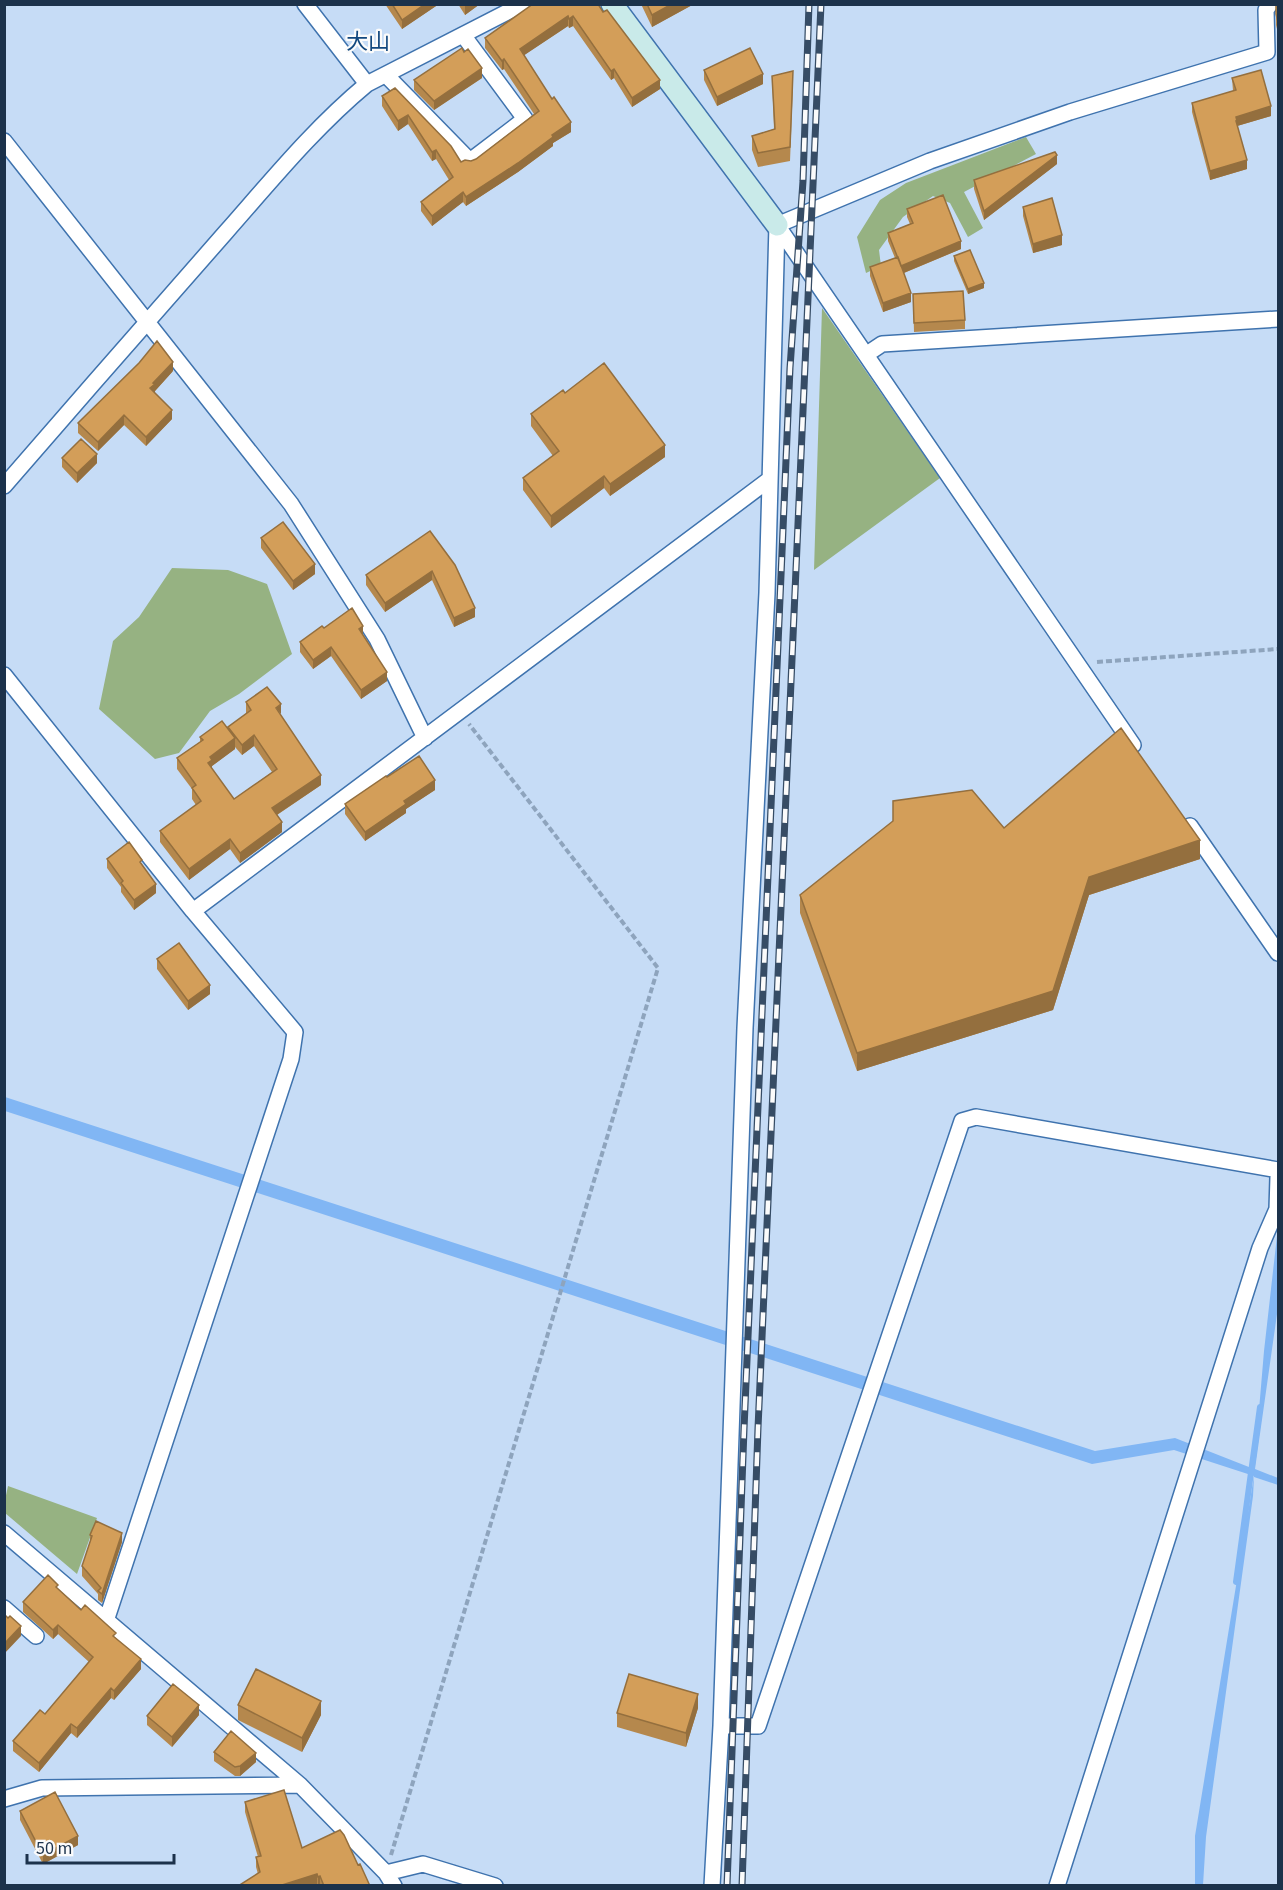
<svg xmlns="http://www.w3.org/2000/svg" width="1283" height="1890" viewBox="0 0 1283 1890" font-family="'Source Sans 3','Noto Sans JP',sans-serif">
<rect width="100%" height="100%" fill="#c6dcf6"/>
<!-- green -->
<path fill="#96b282" d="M 1026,137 L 1036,154 L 964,192 L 983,228 L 968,237 L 950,203 L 933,196 L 903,217 L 879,250 L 881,266 L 866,273 L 857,237 L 880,200 L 906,183 Z
M 822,308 L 940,478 L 814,570 Z
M 172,568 L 228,570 L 267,584 L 292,654 L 239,694 L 210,711 L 179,753 L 155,759 L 99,709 L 113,641 L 139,617 Z
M 8,1486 L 97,1518 L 77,1574 L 5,1513 L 5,1500 Z"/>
<!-- water -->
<path fill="#81b6f4" d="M 5,1097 L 1095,1451 L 1175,1438 L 1254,1469 L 1264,1351 L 1278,1227 L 1278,1307 L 1255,1469 L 1278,1478 L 1278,1485 L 1254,1477 L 1253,1496 L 1206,1837 L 1203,1885 L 1195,1885 L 1195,1836 L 1254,1476 L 1174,1450 L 1092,1464 L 5,1111 Z"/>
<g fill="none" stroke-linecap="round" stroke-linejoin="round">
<!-- stream -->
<path stroke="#81b6f4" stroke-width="6" d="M 1236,1582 L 1260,1407"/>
<defs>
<path id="street" d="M 305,4 L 367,84
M 386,75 L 470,161 L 525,119 L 463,35
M 4,141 L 291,504 L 377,639 L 425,738
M 777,225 L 1133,745
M 777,225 L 930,161 L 1070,112 L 1267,52 L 1266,10 L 1270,4
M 867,354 L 882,344 L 1278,319
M 4,486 C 78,401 151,317 226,232 C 271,181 314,128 367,84 L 523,4
M 4,675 L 193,911 L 295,1032 L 291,1059 L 106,1621
M 1190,826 L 1278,953
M 193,911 L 770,479
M 4,1533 L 300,1785 L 386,1873 L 394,1886
M 4,1608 L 36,1636
M 721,1726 L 758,1726 L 962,1121 L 976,1117 L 1278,1170
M 4,1799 L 42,1788 L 300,1785
M 386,1873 L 423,1864 L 495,1886
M 712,1886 L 721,1726 L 745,1028 L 767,593 L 777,225
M 1057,1886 L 1260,1248 L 1277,1209 L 1278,1177"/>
<path id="secondary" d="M 612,4 L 777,225"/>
</defs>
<!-- street casing -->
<use href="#street" stroke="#3f73ae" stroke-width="18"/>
<!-- secondary casing -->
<use href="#secondary" stroke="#3f73ae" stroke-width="24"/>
<!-- path -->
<path stroke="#8ea4bd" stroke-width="4" stroke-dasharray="6 3" stroke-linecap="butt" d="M 1097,662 L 1278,649
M 391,1855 L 658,968 L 469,724"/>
<!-- street -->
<use href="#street" stroke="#fff" stroke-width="15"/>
<!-- secondary -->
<use href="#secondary" stroke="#c9eae9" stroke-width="21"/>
<defs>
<path id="rail" d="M 727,1886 L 744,1429 L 790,368 L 803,181 L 809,4
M 742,1886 L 758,1428 L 821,4"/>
</defs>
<!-- rail casing -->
<use href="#rail" stroke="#364c65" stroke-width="7"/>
<!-- rail -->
<use href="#rail" stroke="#fbfbfb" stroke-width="4.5" stroke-dasharray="14" stroke-linecap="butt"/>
</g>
<!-- wall -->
<path fill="#b5884d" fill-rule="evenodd" d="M 385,4 L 439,4 L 402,29 Z
M 458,4 L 480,4 L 465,15 Z
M 533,4 L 603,12 L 660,89 L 632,107 L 614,78 L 611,80 L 573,26 L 569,28 L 568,26 L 524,55 L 571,132 L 553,143 L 553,146 L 518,172 L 466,206 L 463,202 L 432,226 L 421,211 L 421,202 L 449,180 L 436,159 L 432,161 L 408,124 L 398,131 L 382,106 L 382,96 L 395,88 L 461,162 L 471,161 L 476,159 L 534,114 L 504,69 L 502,70 L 485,48 L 485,38 Z
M 641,4 L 694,4 L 652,27 Z
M 1276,4 L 1278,4 L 1278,33 L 1276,25 Z
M 704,70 L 763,84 L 717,106 L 704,80 Z
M 772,76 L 793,85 L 790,161 L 758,167 L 752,150 L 752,136 L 774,129 Z
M 482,78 L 434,110 L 414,90 L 414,80 Z
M 1232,78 L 1271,116 L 1237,126 L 1247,169 L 1210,180 L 1192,112 L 1192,103 L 1233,91 Z
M 1057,164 L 984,220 L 974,189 L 974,180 Z
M 1023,207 L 1062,245 L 1033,253 L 1023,216 Z
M 907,209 L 961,249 L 904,273 L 911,302 L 883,312 L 870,276 L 870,267 L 895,258 L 888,241 L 888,233 L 910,224 L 907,217 Z
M 954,256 L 984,288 L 968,294 L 954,261 Z
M 913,294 L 965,320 L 965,329 L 914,332 Z
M 173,371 L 155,391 L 155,393 L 172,419 L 146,446 L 124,425 L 98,451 L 78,433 L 78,423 Z
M 565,393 L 665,457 L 610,496 L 604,488 L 551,528 L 523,490 L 523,478 L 553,456 L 531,426 L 531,414 Z
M 62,458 L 97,463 L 77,483 L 62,467 Z
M 261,538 L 315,574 L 293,590 L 261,548 Z
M 455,565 L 475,617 L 454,627 L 432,580 L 385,612 L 366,585 L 366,575 Z
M 324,628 L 363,636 L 387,681 L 361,699 L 331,656 L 313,669 L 300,652 L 300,642 Z
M 246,702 L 280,715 L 321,785 L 277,815 L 282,832 L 240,863 L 230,849 L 189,880 L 160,842 L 160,831 L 196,805 L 192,799 L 192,789 L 177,769 L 177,758 L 200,742 L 200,737 L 228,729 L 228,727 L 246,714 ZM 254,746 L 272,772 L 234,799 L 212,770 L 212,766 L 235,749 L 235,747 L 242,755 Z
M 387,777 L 435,790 L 406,809 L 406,813 L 365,841 L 345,814 L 345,804 Z
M 1004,828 L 1200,859 L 1089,895 L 1053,1010 L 857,1071 L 800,913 L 800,895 Z
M 107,859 L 142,865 L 156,893 L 134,910 L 121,892 L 121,887 L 107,868 Z
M 157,959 L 210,994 L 188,1010 L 157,969 Z
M 90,1535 L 122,1542 L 102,1603 L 98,1600 L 98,1594 L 82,1576 L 82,1566 L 90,1542 Z
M 58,1589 L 81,1610 L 116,1638 L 141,1669 L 114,1700 L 111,1698 L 77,1738 L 71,1733 L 39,1772 L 13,1751 L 13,1741 L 45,1714 L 89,1662 L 58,1634 L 53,1639 L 23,1612 L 23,1602 Z
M 238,1705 L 321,1715 L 302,1752 L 238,1720 Z
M 698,1708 L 686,1747 L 617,1727 L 617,1713 Z
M 199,1715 L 172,1747 L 147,1725 L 147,1716 Z
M 214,1752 L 256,1762 L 240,1776 L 235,1776 L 214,1761 Z
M 245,1802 L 302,1848 L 358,1865 L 370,1886 L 318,1886 L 317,1884 L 311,1886 L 238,1886 L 258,1874 L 256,1867 L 256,1857 L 258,1857 L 245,1812 Z
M 20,1811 L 78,1845 L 43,1864 L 20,1820 Z"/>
<!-- shaded-wall -->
<path fill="#946f3e" d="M 425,4 L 439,4 L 402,29 L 402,20 Z
M 466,4 L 480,4 L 465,15 L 465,5 Z
M 672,4 L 694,4 L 652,27 L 652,15 Z
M 568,16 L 568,26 L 520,58 L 520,49 Z
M 573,16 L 573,26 L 569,28 L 569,19 Z
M 504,59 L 504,69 L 502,70 L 502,61 Z
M 482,68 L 482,78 L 434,110 L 434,101 Z
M 614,69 L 614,78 L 611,80 L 611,71 Z
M 763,74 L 763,84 L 717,106 L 717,97 Z
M 660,80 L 660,89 L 632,107 L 632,98 Z
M 1271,106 L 1271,116 L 1237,126 L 1237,130 L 1236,131 L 1236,117 Z
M 408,115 L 408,124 L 398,131 L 398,121 Z
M 571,122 L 571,132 L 553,143 L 553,146 L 518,172 L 466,206 L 466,197 L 552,135 Z
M 436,150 L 436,159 L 432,161 L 432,152 Z
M 1057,155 L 1057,164 L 984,220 L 984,211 Z
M 1247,160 L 1247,169 L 1210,180 L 1210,171 Z
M 463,192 L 463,202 L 432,226 L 432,216 Z
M 1062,235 L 1062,245 L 1033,253 L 1033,244 Z
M 961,241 L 961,249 L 901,274 L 901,266 Z
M 984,283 L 984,288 L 968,294 L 968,289 Z
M 911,293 L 911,302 L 883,312 L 883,303 Z
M 173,362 L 173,371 L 155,391 L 155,394 L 150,388 L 153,383 Z
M 172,410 L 172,419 L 146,446 L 146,437 Z
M 124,415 L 124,425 L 98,451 L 98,442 Z
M 665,445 L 665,457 L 610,496 L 610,484 Z
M 97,454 L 97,463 L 77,483 L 77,473 Z
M 604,476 L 604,488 L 551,528 L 551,516 Z
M 315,564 L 315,574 L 293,590 L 293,581 Z
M 432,571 L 432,580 L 385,612 L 385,603 Z
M 475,608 L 475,617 L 454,627 L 454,618 Z
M 363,626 L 363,636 L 359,629 Z
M 331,647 L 331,656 L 313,669 L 313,660 Z
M 387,672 L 387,681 L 361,699 L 361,690 Z
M 281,704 L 281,714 L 276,708 Z
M 254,735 L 254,746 L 242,755 L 242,745 Z
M 235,738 L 235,749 L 212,766 L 212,770 L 208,763 L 210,757 Z
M 321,775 L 321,785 L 272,818 L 272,808 Z
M 435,780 L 435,790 L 406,809 L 406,813 L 365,841 L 365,832 L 404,801 Z
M 282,822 L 282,832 L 240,863 L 240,853 Z
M 230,839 L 230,849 L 189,880 L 189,869 Z
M 1200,840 L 1200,859 L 1089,895 L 1053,1010 L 857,1071 L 857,1053 L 1089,877 Z
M 156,884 L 156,893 L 134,910 L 134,900 Z
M 210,985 L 210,994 L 188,1010 L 188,1001 Z
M 122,1533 L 122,1542 L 102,1603 L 102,1594 Z
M 58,1625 L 58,1634 L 53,1639 L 53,1630 Z
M 21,1626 L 21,1636 L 4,1654 L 4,1644 Z
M 141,1659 L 141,1669 L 114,1700 L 114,1691 Z
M 111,1688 L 111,1698 L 77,1738 L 77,1728 Z
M 698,1694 L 698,1708 L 686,1747 L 686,1733 Z
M 321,1701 L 321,1715 L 302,1752 L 302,1738 Z
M 199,1705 L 199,1715 L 172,1747 L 172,1737 Z
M 71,1724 L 71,1733 L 39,1772 L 39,1763 Z
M 256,1753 L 256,1762 L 240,1776 L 240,1766 Z
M 78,1836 L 78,1845 L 43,1864 L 43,1855 Z
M 317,1874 L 317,1884 L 311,1886 L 279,1886 Z
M 320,1876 L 320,1886 L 318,1886 L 318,1877 Z"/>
<!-- building -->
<path fill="#d39e59" stroke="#946f3e" stroke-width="1.5" d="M 392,4 L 425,4 L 402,20 Z
M 533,4 L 598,4 L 603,12 L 607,10 L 660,80 L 632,98 L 614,69 L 611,71 L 573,16 L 569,19 L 568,16 L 520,49 L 552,99 L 554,97 L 571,122 L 552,135 L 553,137 L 518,163 L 466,197 L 463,192 L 432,216 L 421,202 L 453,177 L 436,150 L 432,152 L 408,115 L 398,121 L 382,96 L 395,88 L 451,146 L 461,162 L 465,160 L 471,161 L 476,159 L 539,111 L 504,59 L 502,61 L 485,38 Z
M 647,4 L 672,4 L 652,15 Z
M 1276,4 L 1278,4 L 1278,22 L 1276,14 Z
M 462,48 L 464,52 L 468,49 L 482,68 L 434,101 L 414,80 Z
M 750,48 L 763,74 L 717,97 L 704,70 Z
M 1261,70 L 1271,106 L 1236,117 L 1237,121 L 1236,121 L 1247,160 L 1210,171 L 1192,103 L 1236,90 L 1232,78 Z
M 793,71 L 790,147 L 758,153 L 752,136 L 775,129 L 772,76 Z
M 1055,152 L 1057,155 L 984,211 L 974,180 Z
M 943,195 L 961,241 L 901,266 L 888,233 L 913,223 L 907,209 Z
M 1052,198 L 1062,235 L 1033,244 L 1023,207 Z
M 970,250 L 984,283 L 968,289 L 954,256 Z
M 898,257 L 911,293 L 883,303 L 870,267 Z
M 963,291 L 965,320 L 914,323 L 913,294 Z
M 157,341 L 173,362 L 153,383 L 155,384 L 150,388 L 172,410 L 146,437 L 124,415 L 98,442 L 78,423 L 139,363 Z
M 604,363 L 665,445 L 610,484 L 604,476 L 551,516 L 523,478 L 559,451 L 531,414 L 563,390 L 565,393 Z
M 81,439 L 97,454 L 77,473 L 62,458 Z
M 283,522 L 315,564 L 293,581 L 261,538 Z
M 430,531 L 455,565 L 475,608 L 454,618 L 432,571 L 385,603 L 366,575 Z
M 352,608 L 363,626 L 359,629 L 387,672 L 361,690 L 331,647 L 313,660 L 300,642 L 322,626 L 324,628 Z
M 267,687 L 281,704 L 276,708 L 321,775 L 272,808 L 282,822 L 240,853 L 230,839 L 189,869 L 160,831 L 201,801 L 192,788 L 196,785 L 177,758 L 203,740 L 200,737 L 222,721 L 235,738 L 210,757 L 212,760 L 208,763 L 234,799 L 277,769 L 254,735 L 242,745 L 228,727 L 251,710 L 246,702 Z
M 1121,728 L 1200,840 L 1089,877 L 1053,991 L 857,1053 L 800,895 L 893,821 L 893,801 L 972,790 L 1004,828 Z
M 419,756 L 435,780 L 404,801 L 406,804 L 365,832 L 345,804 L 386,776 L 387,777 Z
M 129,842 L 142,860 L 140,862 L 156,884 L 134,900 L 121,883 L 123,881 L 107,859 Z
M 179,943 L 210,985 L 188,1001 L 157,959 Z
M 96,1521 L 122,1533 L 102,1594 L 98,1591 L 101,1588 L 82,1566 L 92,1536 L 90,1535 Z
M 48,1575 L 58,1585 L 56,1587 L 81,1610 L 85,1605 L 116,1633 L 113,1636 L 141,1659 L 114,1691 L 111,1688 L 77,1728 L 71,1724 L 39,1763 L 13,1741 L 40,1710 L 45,1714 L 93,1657 L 58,1625 L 53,1630 L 23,1602 Z
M 4,1614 L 8,1618 L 10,1616 L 21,1626 L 4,1644 Z
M 256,1669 L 321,1701 L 302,1738 L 238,1705 Z
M 629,1674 L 698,1694 L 686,1733 L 617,1713 Z
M 173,1684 L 199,1705 L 172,1737 L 147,1716 Z
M 231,1731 L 256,1753 L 240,1766 L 235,1767 L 214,1752 Z
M 284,1790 L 302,1848 L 340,1830 L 344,1835 L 358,1865 L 360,1864 L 370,1886 L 324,1886 L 320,1876 L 318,1877 L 317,1874 L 279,1886 L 238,1886 L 260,1872 L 256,1857 L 261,1856 L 245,1802 Z
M 55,1792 L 78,1836 L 43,1855 L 20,1811 Z"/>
<g text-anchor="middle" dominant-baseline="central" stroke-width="4.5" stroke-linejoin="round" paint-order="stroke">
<!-- quarter labels -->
<g font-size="22" fill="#12487f" stroke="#fbfbfb">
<text x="368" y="42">大山</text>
</g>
</g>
<!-- border -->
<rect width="1283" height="1890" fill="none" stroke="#1c324b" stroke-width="12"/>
<!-- scale -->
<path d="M27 1854v9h147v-9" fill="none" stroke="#1c324b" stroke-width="3"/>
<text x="36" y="1854" font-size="18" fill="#1c324b" stroke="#fbfbfb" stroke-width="4.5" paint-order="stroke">50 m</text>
</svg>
